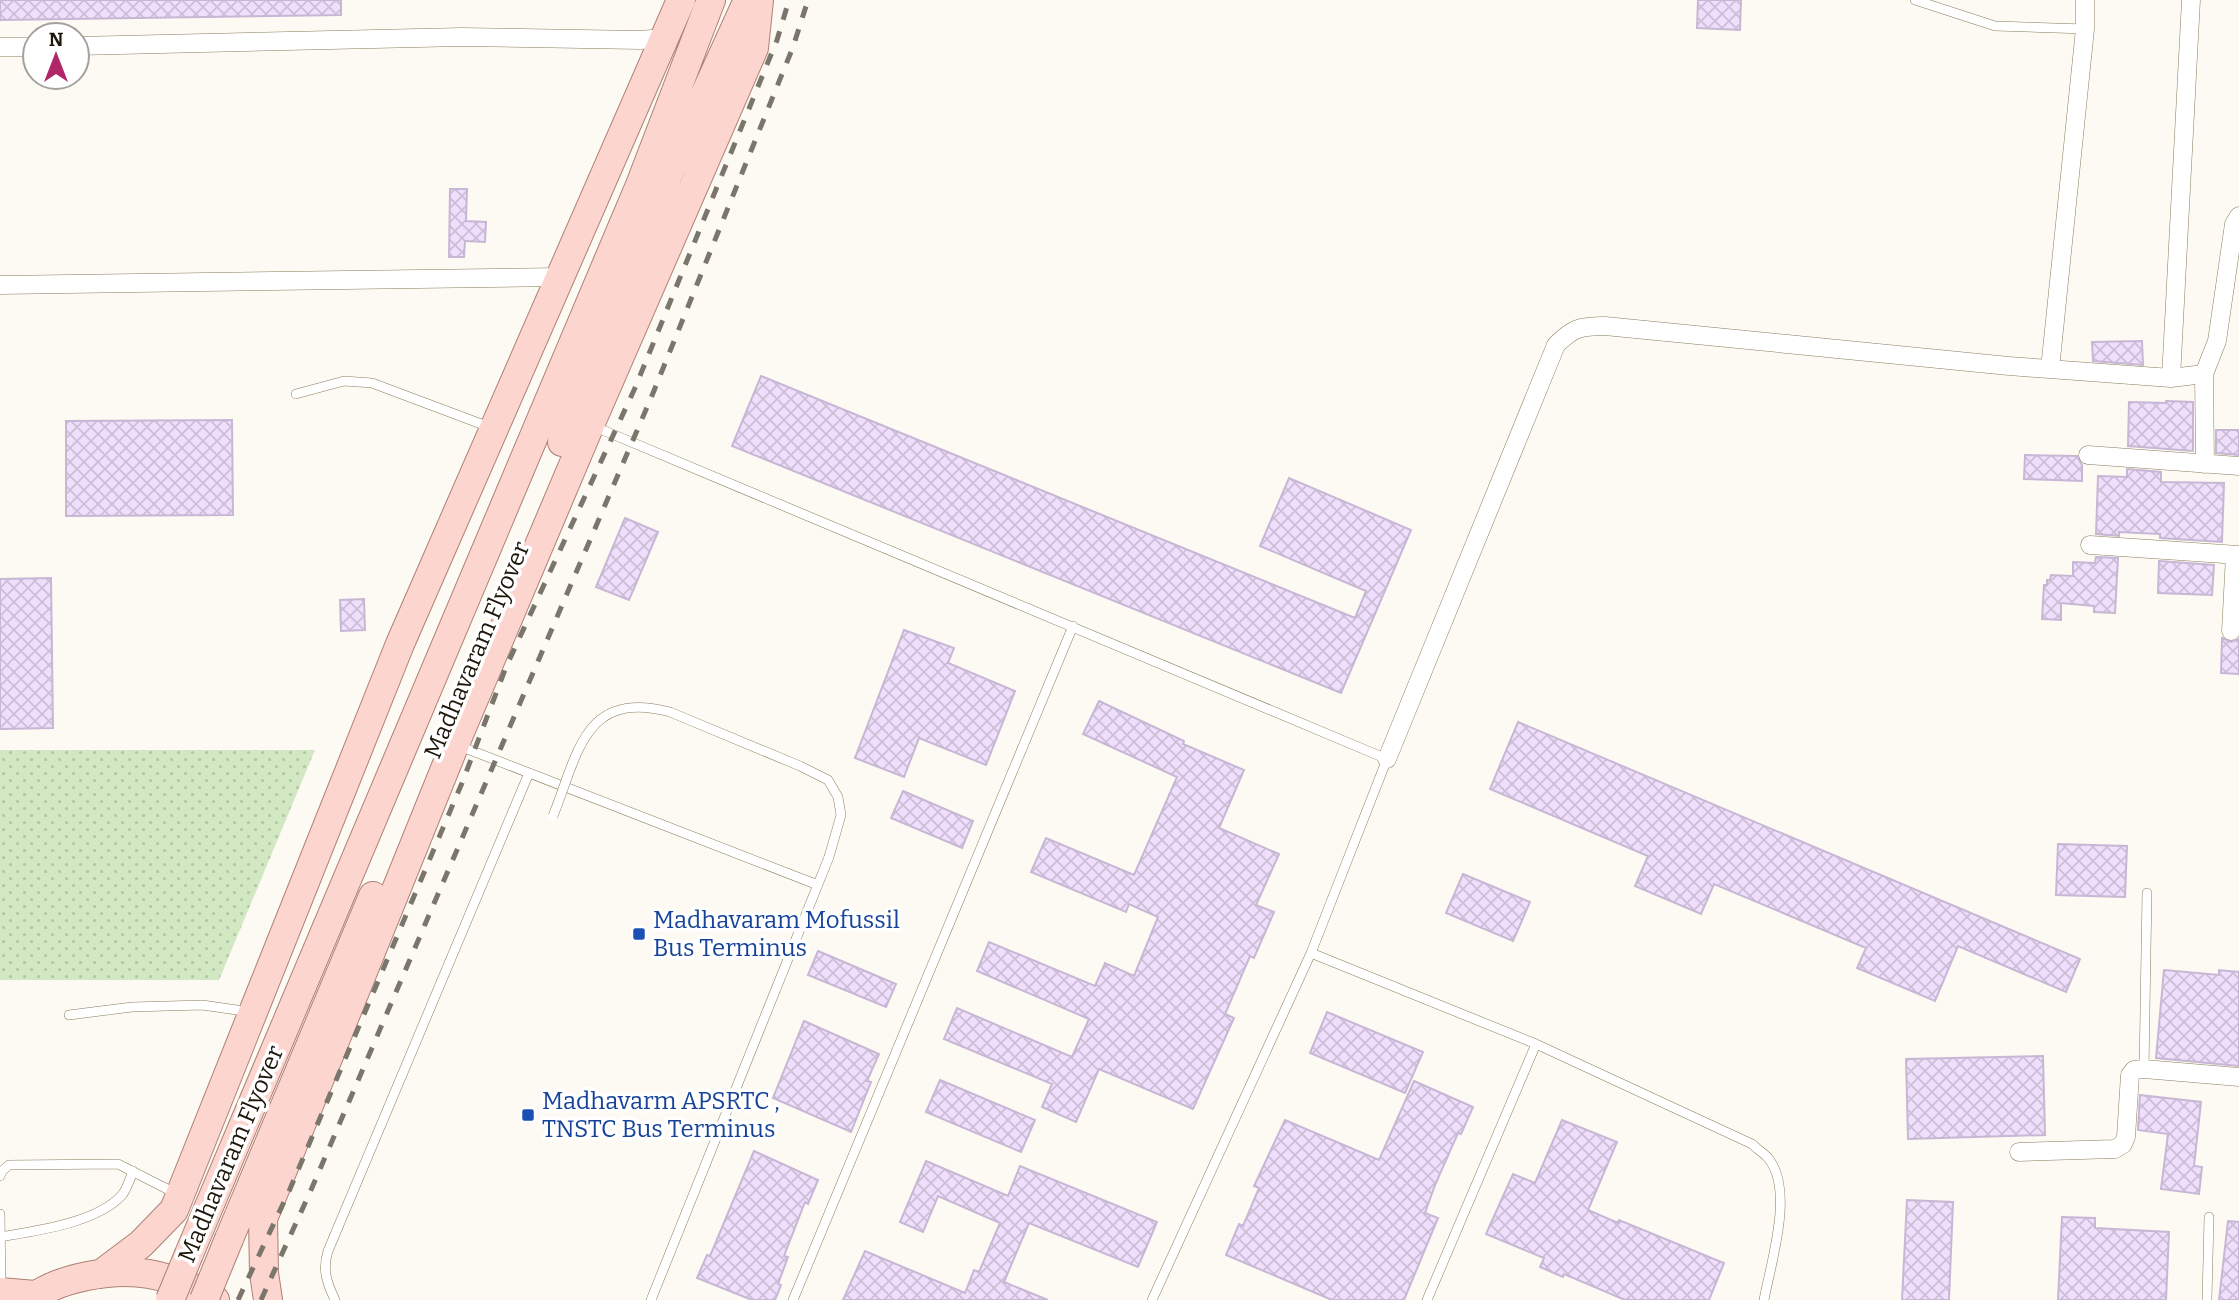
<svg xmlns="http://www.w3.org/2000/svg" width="2239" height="1300" viewBox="0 0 2239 1300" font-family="Bitter,serif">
<defs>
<pattern id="grass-dots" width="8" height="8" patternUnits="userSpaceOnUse" patternTransform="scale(1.75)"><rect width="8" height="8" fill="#d1e8c3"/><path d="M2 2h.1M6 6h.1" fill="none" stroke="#b3c6a6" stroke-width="1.8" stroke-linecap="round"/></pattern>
<pattern id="building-cross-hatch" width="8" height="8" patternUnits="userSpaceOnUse" patternTransform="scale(1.75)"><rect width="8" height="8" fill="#efdefc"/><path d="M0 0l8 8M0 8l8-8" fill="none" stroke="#ccbed7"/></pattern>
</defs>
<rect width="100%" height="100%" fill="#fdfaf3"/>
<!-- grass -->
<path fill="url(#grass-dots)" d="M 0,750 L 315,750 L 219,980 L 0,980 Z"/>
<!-- building -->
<path fill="url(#building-cross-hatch)" stroke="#c8b6d5" stroke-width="2" d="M 0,0 L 341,0 L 341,15 L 0,20 Z
M 1698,0 L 1741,0 L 1740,30 L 1697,28 Z
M 450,189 L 467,189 L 466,221 L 486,222 L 485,242 L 465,241 L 464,257 L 449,257 Z
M 2142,341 L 2143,365 L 2093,361 L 2092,342 Z
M 761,376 L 1355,618 L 1366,591 L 1260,546 L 1289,478 L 1411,530 L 1341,693 L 732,446 Z
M 2166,401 L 2193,402 L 2193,451 L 2128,446 L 2129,402 L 2166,403 Z
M 232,420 L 233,515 L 66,516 L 66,421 Z
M 2216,430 L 2239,430 L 2239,455 L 2216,453 Z
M 2025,455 L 2077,456 L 2082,465 L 2082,481 L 2024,479 Z
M 2127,469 L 2161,472 L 2161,482 L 2224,483 L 2222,542 L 2160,538 L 2160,534 L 2119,532 L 2119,536 L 2096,534 L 2098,476 L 2127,477 Z
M 625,518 L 658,532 L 629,600 L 596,587 Z
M 2096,557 L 2118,558 L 2115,613 L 2094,612 L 2094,606 L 2061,603 L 2061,620 L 2042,619 L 2044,585 L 2047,585 L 2047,580 L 2050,580 L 2051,575 L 2073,576 L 2073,562 L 2095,563 Z
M 2159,561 L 2214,565 L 2212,595 L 2158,593 Z
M 51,578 L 53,728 L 0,729 L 0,579 Z
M 364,599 L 365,630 L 341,631 L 340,600 Z
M 904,630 L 954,648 L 948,663 L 1015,691 L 986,765 L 919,738 L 904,777 L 855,758 Z
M 2222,638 L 2231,642 L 2239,639 L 2239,674 L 2221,673 Z
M 1099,701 L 1184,741 L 1183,744 L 1244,770 L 1219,828 L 1279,854 L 1256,905 L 1274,912 L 1254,958 L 1250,956 L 1225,1014 L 1234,1018 L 1193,1109 L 1099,1069 L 1076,1122 L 1042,1107 L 1052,1084 L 944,1039 L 957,1008 L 1072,1057 L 1089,1019 L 977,971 L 989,942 L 1095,986 L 1105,963 L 1134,976 L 1158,917 L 1129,904 L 1126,912 L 1031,872 L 1046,838 L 1134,875 L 1177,777 L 1083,734 Z
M 1518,722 L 2080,959 L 2066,992 L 1958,946 L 1935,1001 L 1857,968 L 1866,948 L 1714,884 L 1701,914 L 1635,886 L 1648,856 L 1490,789 Z
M 903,791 L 973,821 L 962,848 L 891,818 Z
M 2058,844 L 2127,846 L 2125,897 L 2056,895 Z
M 1463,874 L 1530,902 L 1513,941 L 1446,913 Z
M 818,951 L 896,984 L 886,1007 L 808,975 Z
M 2164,970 L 2219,975 L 2219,970 L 2239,972 L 2239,1066 L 2156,1058 Z
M 1327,1012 L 1423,1052 L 1405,1093 L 1310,1053 Z
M 804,1021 L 879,1054 L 867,1081 L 871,1082 L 851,1132 L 773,1098 Z
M 2043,1056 L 2045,1135 L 1908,1139 L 1906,1059 Z
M 940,1080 L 1035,1120 L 1021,1152 L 926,1112 Z
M 1414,1081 L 1473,1107 L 1461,1134 L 1458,1133 L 1435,1185 L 1425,1213 L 1438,1218 L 1404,1300 L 1332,1300 L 1226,1255 L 1239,1224 L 1243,1226 L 1259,1188 L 1254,1186 L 1285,1120 L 1379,1160 Z
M 2140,1095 L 2201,1102 L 2194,1166 L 2202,1167 L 2199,1194 L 2161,1189 L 2168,1134 L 2138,1130 Z
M 1562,1120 L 1617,1142 L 1588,1210 L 1618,1223 L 1619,1220 L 1724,1263 L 1709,1300 L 1625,1300 L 1564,1274 L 1563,1277 L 1540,1267 L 1544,1258 L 1486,1234 L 1513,1174 L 1535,1183 Z
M 754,1151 L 818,1180 L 808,1204 L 805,1202 L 784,1256 L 788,1257 L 778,1284 L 781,1285 L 775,1300 L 752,1300 L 697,1278 L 707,1255 L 710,1256 Z
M 926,1161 L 1008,1196 L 1020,1166 L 1157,1222 L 1138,1267 L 1029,1223 L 1004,1282 L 1048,1300 L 843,1300 L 865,1251 L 965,1293 L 974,1270 L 979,1272 L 1000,1223 L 938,1196 L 923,1232 L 900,1222 Z
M 1907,1200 L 1953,1202 L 1949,1300 L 1902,1300 Z
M 2062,1217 L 2095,1218 L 2095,1228 L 2169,1232 L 2166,1300 L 2058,1300 Z
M 2228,1221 L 2239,1222 L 2239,1300 L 2219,1300 Z"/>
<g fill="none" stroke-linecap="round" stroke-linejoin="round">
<defs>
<path id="lane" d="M 1915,0 L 1995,26 L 2085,29
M 296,394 L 344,381 L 372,383 L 492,428
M 593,426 L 1387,759 L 1311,953 L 1152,1300
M 457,745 L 818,885
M 1311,953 L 1536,1044 L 1752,1144 C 1757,1149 1764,1153 1769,1159 C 1794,1192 1771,1262 1764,1300
M 69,1015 L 132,1007 L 202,1005 L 251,1012
M 2144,1069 L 2147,893
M 0,1176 L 2,1171 L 9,1165 L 118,1164 L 177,1194
M 0,1214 L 1,1289
M 0,1237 C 35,1231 97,1223 122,1195 C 127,1189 130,1179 133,1171
M 335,1300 C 327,1283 322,1270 328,1251 L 529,773
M 651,1300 L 829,857
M 793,1300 L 1073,626
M 1427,1300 L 1536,1044
M 2207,1300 L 2209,1217"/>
<path id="street" d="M 77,46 L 462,37 L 640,40 L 664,38
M 0,47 L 35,47
M 0,285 L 559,277
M 2050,369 L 2085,29 L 2085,0
M 2204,374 L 2205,464
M 2171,378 L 2191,0
M 2088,455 L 2239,466
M 2090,545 L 2239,555
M 2231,631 L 2235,555
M 1387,759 L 1556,345 C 1573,328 1580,326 1605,326 L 2009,366 L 2171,378 L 2204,374 L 2217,341 L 2234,224 L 2239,216
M 2019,1152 L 2115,1149 L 2123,1144 L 2126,1137 L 2130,1075 L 2134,1070 L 2144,1069 L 2239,1077"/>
<path id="primary" d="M 562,442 L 668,175 L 748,0
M 229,1239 L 373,896
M 189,1254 L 640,185 L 711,0
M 101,1274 L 141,1244 L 174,1210 L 400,644 L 681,0
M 0,1292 L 35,1295
M 30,1300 C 58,1277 114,1268 149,1274 C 173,1278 195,1288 215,1300
M 268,1300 L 264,1273 L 263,1219 L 455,744 L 590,425 L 754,48 L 759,0"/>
</defs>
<!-- lane casing -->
<use href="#lane" stroke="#897d5d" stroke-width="10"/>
<!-- street casing -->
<use href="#street" stroke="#897d5d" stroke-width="19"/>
<!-- primary casing -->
<use href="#primary" stroke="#ac8075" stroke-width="30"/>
<!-- lane -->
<use href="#lane" stroke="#fff" stroke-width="9"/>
<!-- street -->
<use href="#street" stroke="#fff" stroke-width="18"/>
<!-- primary -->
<use href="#primary" stroke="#fcd5cf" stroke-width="28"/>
<!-- rail -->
<path stroke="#7a766c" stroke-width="5" stroke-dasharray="12 12" stroke-linecap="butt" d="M 238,1300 L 290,1189 L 462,783 L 506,667 L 635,388 L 777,40 L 789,0
M 261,1300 L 311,1190 L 651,398 L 793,47 L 808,0"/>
<defs>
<path id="lane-bridge" d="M 553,816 C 578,754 584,689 670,712 L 800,766 L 828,780 L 838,797 L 841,815 L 829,857"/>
<path id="primary-bridge" d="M 170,1300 L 189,1254
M 204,1300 L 229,1239"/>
</defs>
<!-- lane-bridge casing -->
<use href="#lane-bridge" stroke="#897d5d" stroke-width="10" stroke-linecap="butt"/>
<!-- primary-bridge casing -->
<use href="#primary-bridge" stroke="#ac8075" stroke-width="30" stroke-linecap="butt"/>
<!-- lane-bridge -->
<use href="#lane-bridge" stroke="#fff" stroke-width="9"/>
<!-- primary-bridge -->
<use href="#primary-bridge" stroke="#fcd5cf" stroke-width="28"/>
</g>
<!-- markers -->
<g fill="#1a4fb4" stroke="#fff" stroke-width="2.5">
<rect x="632" y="927" width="14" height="14" rx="3.5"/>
<rect x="521" y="1108" width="14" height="14" rx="3.5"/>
</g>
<g text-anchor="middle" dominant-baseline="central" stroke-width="7" stroke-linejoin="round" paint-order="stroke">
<!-- street labels -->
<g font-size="24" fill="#1c170a" stroke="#fff">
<text transform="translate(477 650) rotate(-67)">Madhavaram Flyover</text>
<text transform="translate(231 1154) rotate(-67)">Madhavaram Flyover</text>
</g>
<!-- transit labels -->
<g font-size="24" fill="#164399" stroke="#fff" text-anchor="start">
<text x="653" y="920">Madhavaram Mofussil<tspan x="653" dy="28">Bus Terminus</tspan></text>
<text x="542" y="1101">Madhavarm APSRTC ,<tspan x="542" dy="28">TNSTC Bus Terminus</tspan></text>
</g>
</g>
<!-- north arrow -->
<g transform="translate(56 56)"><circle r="33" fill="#ffffff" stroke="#a4a29d" stroke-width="2"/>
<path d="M0-5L12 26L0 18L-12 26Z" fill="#b02768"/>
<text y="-10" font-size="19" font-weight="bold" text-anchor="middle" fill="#1c170a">N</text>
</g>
</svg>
